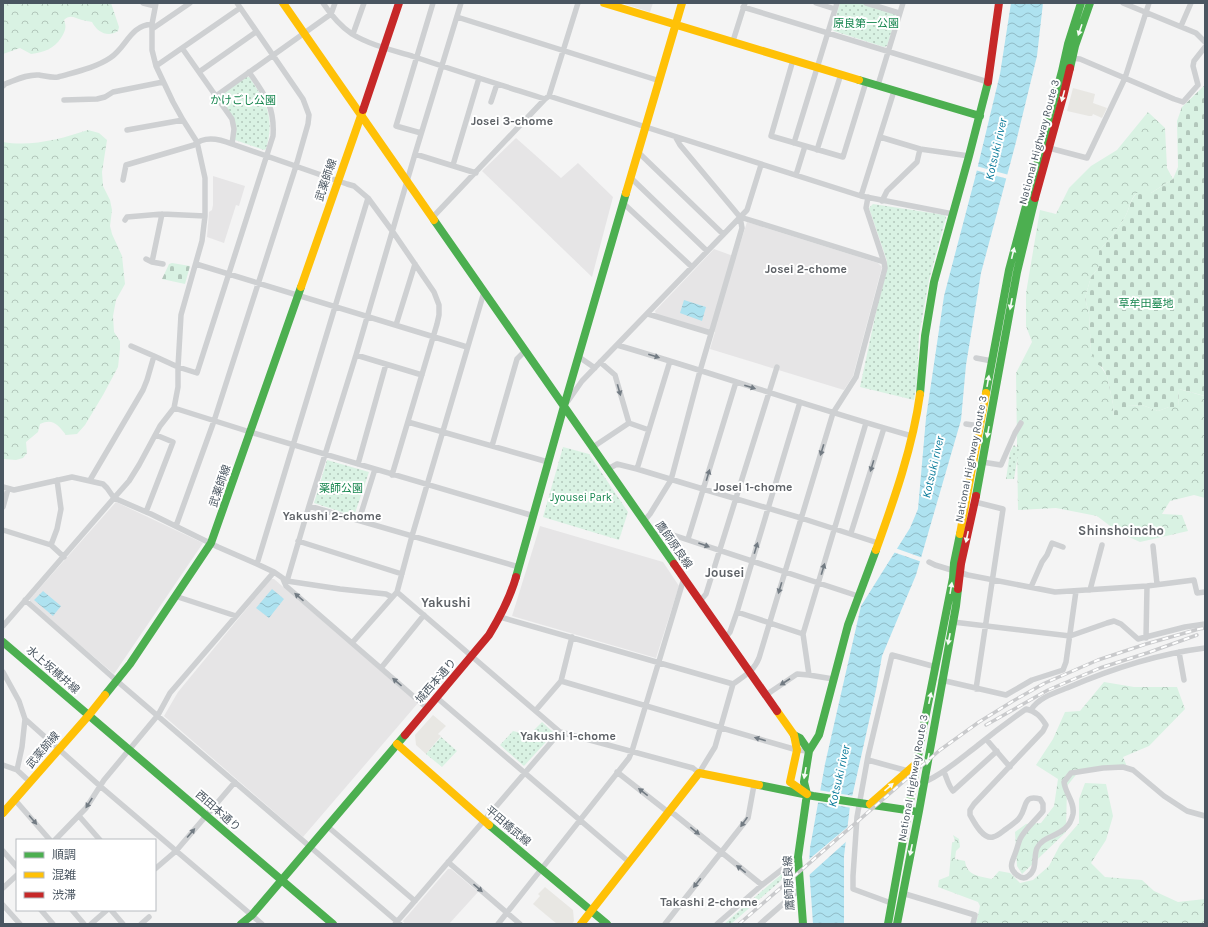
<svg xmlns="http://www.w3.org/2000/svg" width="1208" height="927" viewBox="0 0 1208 927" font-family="Karla,'Noto Sans JP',sans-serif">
<defs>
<pattern id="forest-crowns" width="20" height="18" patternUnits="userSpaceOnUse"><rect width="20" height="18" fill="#d9f2e3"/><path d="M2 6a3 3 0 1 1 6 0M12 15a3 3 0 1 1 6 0" fill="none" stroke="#b2c7bb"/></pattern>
<pattern id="cemetery-stones" width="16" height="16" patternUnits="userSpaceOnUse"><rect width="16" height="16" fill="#d9f2e3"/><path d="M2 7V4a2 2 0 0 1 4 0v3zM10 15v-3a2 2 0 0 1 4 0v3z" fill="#b2c7bb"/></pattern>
<pattern id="park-dots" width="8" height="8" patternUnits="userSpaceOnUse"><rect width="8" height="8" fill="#d9f2e3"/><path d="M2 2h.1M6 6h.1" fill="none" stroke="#b2c7bb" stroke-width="1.8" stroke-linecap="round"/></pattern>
<pattern id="water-waves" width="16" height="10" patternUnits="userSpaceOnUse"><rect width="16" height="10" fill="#aee2f0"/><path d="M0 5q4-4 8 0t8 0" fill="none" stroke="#90bac6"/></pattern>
</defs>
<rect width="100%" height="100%" fill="#f4f4f4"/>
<!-- commercial -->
<path fill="#e8e7e3" d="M 1073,88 L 1095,94 L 1093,103 L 1107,108 L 1102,118 L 1093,114 L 1092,116 L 1089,116 L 1067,111 Z
M 433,715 L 446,726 L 438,734 L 441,736 L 426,754 L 416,745 L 415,735 Z
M 545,887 L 573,910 L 574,921 L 572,924 L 557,924 L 533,904 L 540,896 L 538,894 Z"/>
<!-- education -->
<path fill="#e6e5e6" d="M 621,3 L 653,3 L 650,12 Z
M 516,138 L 561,178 L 578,163 L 613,197 L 592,277 L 482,171 Z
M 213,176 L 245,186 L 239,206 L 236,205 L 224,243 L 207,237 L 209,212 L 212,210 L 213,205 Z
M 747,222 L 878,263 L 882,267 L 853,376 L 844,390 L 710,349 L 715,332 L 656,314 L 655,311 L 714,249 L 736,257 Z
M 116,502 L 203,543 L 114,674 L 30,602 L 30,599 Z
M 540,526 L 663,562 L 679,586 L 656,658 L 512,616 Z
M 271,579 L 274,579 L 418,703 L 303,837 L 164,716 L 178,692 Z
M 448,869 L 451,869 L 478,892 L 449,924 L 405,924 L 403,921 Z"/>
<!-- forest -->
<path fill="url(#forest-crowns)" d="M 3,3 L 111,3 L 119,27 L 118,31 C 108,38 97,32 92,22 C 89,21 85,21 82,20 C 75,18 70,14 64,20 C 67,28 65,31 61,38 C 54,49 44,52 31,54 L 20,48 L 3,54 Z
M 1148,112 L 1165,128 L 1167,168 L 1173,179 L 1151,193 L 1137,193 C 1130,199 1130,207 1126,215 C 1119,229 1109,239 1099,251 L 1099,267 L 1091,277 L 1085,298 L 1089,314 L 1091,352 L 1107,376 L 1113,404 L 1114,418 L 1128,406 L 1142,405 L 1158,411 L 1169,407 L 1178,407 L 1179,389 L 1204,396 L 1205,394 L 1205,498 L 1194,495 L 1170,501 L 1162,514 L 1182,515 L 1188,531 L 1140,542 L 1118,532 L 1097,516 L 1056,508 L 1018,510 L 1016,373 L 1032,342 L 1026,326 L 1026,293 L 1040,210 L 1056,214 L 1069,188 L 1091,166 L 1117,150 Z
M 88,130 L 99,133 L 107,140 L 102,172 L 103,186 L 110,200 L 112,210 L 110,226 L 112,234 L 122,256 L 125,284 L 116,300 L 113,316 L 114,332 L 120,341 L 120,349 L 118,367 L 103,395 L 85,425 L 77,434 L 66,435 C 58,425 53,418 40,424 L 38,432 L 26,442 L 27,453 L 23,458 L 16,460 L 3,459 L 3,142 C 31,147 61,139 88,130 Z
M 1104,682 L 1134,687 L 1177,687 L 1185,709 L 1149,746 L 1123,757 L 1128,769 L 1079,771 L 1067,786 L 1066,832 L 1022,874 L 1017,866 L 1015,832 L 1026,824 L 1041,823 L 1054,806 L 1058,779 L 1036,765 L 1053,739 L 1065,712 L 1080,711 Z
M 1085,783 L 1106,784 L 1113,816 L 1106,840 L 1091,863 L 1105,877 L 1142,880 L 1154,891 L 1178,902 L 1205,899 L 1205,924 L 976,924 L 980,906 L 978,902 L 938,887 L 939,880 L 949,876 L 952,843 L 955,841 L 953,835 L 959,839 L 960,847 L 956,851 L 955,859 L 965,861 C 967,876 979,876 992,879 L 999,871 L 1010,873 L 1020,883 L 1033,880 L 1049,866 L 1060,845 L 1079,823 L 1079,799 Z"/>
<!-- cemetery -->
<path fill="url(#cemetery-stones)" d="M 1205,85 L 1205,396 L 1179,389 L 1178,407 L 1169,407 L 1158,411 L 1142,405 L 1128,406 L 1124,415 L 1114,419 L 1113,404 L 1107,376 L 1102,367 L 1097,364 L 1091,352 L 1089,314 L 1085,298 L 1091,277 L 1099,267 L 1099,251 C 1109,239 1119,229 1126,215 C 1130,207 1130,200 1137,193 L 1151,193 L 1173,179 L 1178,167 L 1177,121 L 1182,107 Z
M 172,263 L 190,266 L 185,284 L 162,279 L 169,264 Z"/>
<!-- park -->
<path fill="url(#park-dots)" d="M 840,3 L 861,3 L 894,13 L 896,16 L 887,46 L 884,47 L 834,31 L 832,29 Z
M 246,77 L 249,77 C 267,103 275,118 266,149 L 264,150 L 235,140 L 235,121 L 220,97 L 221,94 Z
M 873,204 L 945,215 L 946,217 L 929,280 L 919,335 L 917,379 L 914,400 L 860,387 L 887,261 L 869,208 Z
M 1014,445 L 1019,449 L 1014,479 L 1006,479 L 1010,452 Z
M 563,447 L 589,454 L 628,512 L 619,540 L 543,517 Z
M 327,460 L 369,472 L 354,516 L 314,503 Z
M 542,722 L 554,733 L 524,766 L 500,745 L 513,731 L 529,735 Z
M 441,737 L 457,751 L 442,767 L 426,754 Z
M 791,866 L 792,871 L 731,924 L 724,924 Z"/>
<!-- water -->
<path fill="url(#water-waves)" d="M 1011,3 L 1043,3 L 1037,56 L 1016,142 L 981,273 L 966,365 L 961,420 L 916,575 L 882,656 L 876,690 L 850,806 L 844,856 L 844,924 L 813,924 L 809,866 L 810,848 L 825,764 L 861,606 L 910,528 L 918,509 L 926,418 L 944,296 L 975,178 L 1000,74 Z
M 684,300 L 706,307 L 702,321 L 680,313 Z
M 272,589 L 284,599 L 269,618 L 256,608 Z
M 43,591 L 61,606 L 53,616 L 34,600 Z"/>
<!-- pier -->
<path fill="#f4f4f4" d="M 976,166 L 1009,175 L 1008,179 L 975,170 Z
M 895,548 L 923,558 L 922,562 L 893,552 Z
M 818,790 L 854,796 L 852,808 L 816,802 Z
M 850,825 L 848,840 L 808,876 L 807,861 Z"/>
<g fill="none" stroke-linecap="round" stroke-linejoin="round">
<!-- street -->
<path stroke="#ced0d2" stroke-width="5.5" d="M 143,3 L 155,6
M 323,3 C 331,15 340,26 352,34 C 370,45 392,50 412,56 C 456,71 501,85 545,99
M 816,3 L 835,9
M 866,3 L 899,13
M 1123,3 L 1196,33 L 1205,42
M 743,7 L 988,82
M 457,17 L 660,81
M 1181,26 L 1191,3
M 152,29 L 190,3
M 353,34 L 364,3
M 733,41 L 745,3
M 182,48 L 232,119 L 234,129 L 232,144
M 1071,58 L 1080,59 L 1174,99 L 1183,102 L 1198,85 L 1193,66 L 1194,61 L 1205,47
M 793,60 L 771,136 L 843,157 L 866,82
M 156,66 L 240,8
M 199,72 L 256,32
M 878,85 L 903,3
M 3,86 L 5,84 C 16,80 27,74 39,75 C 46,76 51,78 58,77 C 75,72 95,68 110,58 C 127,47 129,26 152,24
M 216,96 L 331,14 L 335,3
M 549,96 L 861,196 L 953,214
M 64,100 L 97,99 L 105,97 L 113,92 L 163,82
M 491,102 L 497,84
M 127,130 L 183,120
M 421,133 L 396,126 L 433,3
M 880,137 L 920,149
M 676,138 L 680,145 L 740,217 L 884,262
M 794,143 L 837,3
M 1049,148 L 1087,158 L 1125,78 L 1149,3
M 817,150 L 841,74
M 638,152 L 723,234
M 415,154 L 476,173
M 453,165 L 479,78
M 796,175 L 805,146
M 631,178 L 707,251
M 123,180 L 126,165 L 194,145 C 205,135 220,139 232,144 L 347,184 L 354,186 L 368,198 L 393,232 L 434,292 L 439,305 L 439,315 L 437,324 L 392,475
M 861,196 L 894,91
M 882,201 L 887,191 L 917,162 L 920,149 L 969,156
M 623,203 L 692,267
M 432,218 L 545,99 L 549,96 L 578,3
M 125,220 L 127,217 L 162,214 L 205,216
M 146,259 L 152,262 L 163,264
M 152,262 L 162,214
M 196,264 L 467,347
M 648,314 L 711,333
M 396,325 L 415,264
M 617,345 C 716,374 813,408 912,436
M 131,346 L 154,356
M 356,355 L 422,375
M 579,357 L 595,368
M 976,358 L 992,361
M 600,362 L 615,375 L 629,423
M 568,401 L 582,381 L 747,210 L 761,165
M 174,408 L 250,432 L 534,516
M 408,422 L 548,462
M 966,424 L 980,426
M 492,446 L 517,359 L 525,351
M 593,447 L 629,423 L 649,430
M 982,462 L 1001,465 L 1015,433 L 1021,423
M 358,464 L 386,364
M 608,469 L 617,464 L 637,469 L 703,489 L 801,518 L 878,543
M 637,469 L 670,361
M 90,480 L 143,390 L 147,380 L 154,356 L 178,367 L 197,373 L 273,136 C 275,107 265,95 249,72
M 3,487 L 14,490 L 72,477 L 103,484 L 107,488 L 114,498 L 129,481 L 139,465 L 160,426 L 174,408 L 178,387 L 178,367 L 181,315 L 202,241 L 205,216 L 205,178 L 197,142 L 183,120 L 173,102 L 156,66 L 152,50 L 152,24 L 156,3
M 975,502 L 1003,509 L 976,689
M 309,506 L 519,567
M 3,507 L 8,489
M 146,512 L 173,442 L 156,435
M 359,520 L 375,469
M 644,521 L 650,514 L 671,480 L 700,371 L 742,228 L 740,217
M 176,526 L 214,421 L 296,166 L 308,124 L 309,115 L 303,99 L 237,3
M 3,530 L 51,545 L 64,557
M 851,533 L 884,428
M 654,536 L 660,532 L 667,533 L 858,596
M 688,539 L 736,382
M 298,541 L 402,574
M 51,545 L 57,529 L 61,509 L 57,480
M 1153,546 L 1157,584
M 929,562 L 935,565 L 968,575 L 1055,592 L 1147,586 L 1194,580 L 1197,593 L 1205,592
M 257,564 L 368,198
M 283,579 L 286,586 L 427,708
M 287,581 L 309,506 L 356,355 L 415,154 L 461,3
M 1031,587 L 1042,562 L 1047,555 L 1052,543 L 1063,547
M 1090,590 L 1102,545
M 397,592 L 560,732 L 693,768 L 699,773 L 715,747 L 733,684
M 175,596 L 236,616
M 25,600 L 117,681 L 400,924
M 700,601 L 706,594 L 777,367
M 737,612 L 803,634
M 500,617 L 733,684 C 744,676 754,671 759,658 L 833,413 L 856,377 L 885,268 L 884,262 L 866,208 L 868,197
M 953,622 L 1070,636 L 1107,623 L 1114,621 L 1121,624 L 1138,639 L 1185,627 L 1205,624
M 3,626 L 114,498 L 151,514 L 218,547 L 257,564 L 274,572 L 287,581 L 340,589 L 386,594 L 392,597
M 726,637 L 730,632 L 737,612 L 800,402
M 1146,638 L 1147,586
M 352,643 L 397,592 L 412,536 L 484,292
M 1179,652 L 1184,680
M 381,668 L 424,615
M 3,672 L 19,701 L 25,719 L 22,747 L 17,770
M 809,675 L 803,634 L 866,423
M 941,680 L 1006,695 L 1032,680 L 1063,670 L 1066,662 L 1076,591
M 561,681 L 572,637
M 766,695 L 797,674 L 809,675 L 833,679
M 436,697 L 629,862
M 536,710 L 561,681 L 797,750 L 809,751
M 1031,710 C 1038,698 1054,693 1067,688 C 1111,669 1157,654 1205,648
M 25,719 L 100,786 L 262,924
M 986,739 L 1010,767
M 868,760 L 908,771
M 3,765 L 17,770 L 30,782
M 617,772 L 668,812 L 674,814 L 762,885
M 944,772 C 947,778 948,785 953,791 L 997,751
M 912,787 C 937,779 956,762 977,746 C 993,733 1009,721 1026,709 C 1036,711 1041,717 1046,725 L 1043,731 L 974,804 L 970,810 L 970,815 C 974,822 983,840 993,837 C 998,836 1002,832 1006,829 C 1011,825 1017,822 1020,817 C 1027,807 1023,794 1040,799 L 1043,804 L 1043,811 C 1036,820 1025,829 1020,839 C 1018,844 1017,849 1015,854 C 1012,862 1008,868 1017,875 C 1021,878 1025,879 1028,876 C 1038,870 1033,857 1037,848 C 1044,833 1068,838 1073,814 C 1075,802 1065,793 1064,782 L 1071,773 L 1103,768 L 1123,767 L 1133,770 L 1164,796 L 1187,811 L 1205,816
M 15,800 L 50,840
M 79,816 L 100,840
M 327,826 L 415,901
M 55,840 L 86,808 L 104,780 L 158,715 L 170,693 L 274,572
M 3,851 L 17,867
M 448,862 L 520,924
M 155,869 L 176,851 L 235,782
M 3,888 L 17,875
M 902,893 L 975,915 L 973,924
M 891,903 L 853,889 L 853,876 L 857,817 L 868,756 L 892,655 L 936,667
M 3,905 L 20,924
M 41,910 L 53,924
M 72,910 L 84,924
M 111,910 L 123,924
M 91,924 L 107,910
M 141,924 L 149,917
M 395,924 L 560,732
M 498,924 L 629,758 L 632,751 L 684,578
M 665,924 L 748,818 L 754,785
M 717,924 L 762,885 L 798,857
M 760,924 L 800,889"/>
<!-- fast -->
<path stroke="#4caf50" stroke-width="8" d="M 1070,68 L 1075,46 L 1090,3
M 859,80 L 980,116
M 434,220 L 674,564
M 986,393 L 1009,270 L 1062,71 L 1068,44 L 1081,3
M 920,394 L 925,336 L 934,282 L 969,156 L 988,82
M 976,496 L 1017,272 L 1035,198
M 516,577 L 564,406 L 626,193
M 3,642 L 333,924
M 105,695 L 130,664 L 211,543 L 301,287
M 794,735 L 800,738 L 809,751
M 759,785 L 813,796 L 913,811
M 489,825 L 607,924
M 241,924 L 252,915 L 405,735
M 803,924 L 798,857 L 807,794 L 804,782 L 809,751 L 819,735 L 848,625 L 876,550
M 888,924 L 922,734 L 953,578 L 954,563 L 960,534
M 897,924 L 919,811 L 956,606 L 958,589"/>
<!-- slow -->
<path stroke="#ffc107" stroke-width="8" d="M 283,3 L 434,220
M 604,3 L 859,80
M 626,193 L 682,3
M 301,287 L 363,110
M 960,534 L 986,393
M 876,550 C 894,500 913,446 920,394
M 777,711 L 794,735 L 797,750 L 790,782 L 807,794
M 397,744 L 489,825
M 870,804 L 917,763
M 3,813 L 89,715 L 105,695
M 581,924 L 699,773 L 759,785"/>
<!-- jam -->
<path stroke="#c62828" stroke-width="8" d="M 988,82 L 999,3
M 363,110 L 399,3
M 1035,198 L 1063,97 L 1070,68
M 674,564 L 777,711
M 958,589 L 961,564 L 976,496
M 405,735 L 489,635 C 500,617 510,598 516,577"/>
<defs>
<path id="rail" d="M 986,725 L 1048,690 L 1100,668 L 1147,653 L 1197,635
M 739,924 L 940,750 L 979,722 L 1013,701 L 1045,683 L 1098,660 L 1146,644 L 1199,629 L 1205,628"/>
</defs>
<!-- rail casing -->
<use href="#rail" stroke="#c9cacc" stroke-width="3.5"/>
<!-- rail -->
<use href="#rail" stroke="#fff" stroke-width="2" stroke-dasharray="6" stroke-linecap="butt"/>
</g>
<!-- one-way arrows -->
<defs><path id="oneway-solid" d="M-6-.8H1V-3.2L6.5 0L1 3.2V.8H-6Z"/></defs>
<g fill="#f6fbf6">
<use href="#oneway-solid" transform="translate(1080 30) rotate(109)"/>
<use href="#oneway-solid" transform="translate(1063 96) rotate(105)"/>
<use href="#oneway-solid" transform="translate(1013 253) rotate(-76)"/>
<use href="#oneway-solid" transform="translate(1011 304) rotate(101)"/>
<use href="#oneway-solid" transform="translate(988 381) rotate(-80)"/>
<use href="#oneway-solid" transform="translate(988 432) rotate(100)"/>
<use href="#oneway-solid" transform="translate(967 537) rotate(102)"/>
<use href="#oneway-solid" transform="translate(951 588) rotate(-80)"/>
<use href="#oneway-solid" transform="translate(949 639) rotate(101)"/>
<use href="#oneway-solid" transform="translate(930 698) rotate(-78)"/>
<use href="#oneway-solid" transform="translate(928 759) rotate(101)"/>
<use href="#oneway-solid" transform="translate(805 773) rotate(100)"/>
<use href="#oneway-solid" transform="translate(889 787) rotate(-41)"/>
<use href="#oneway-solid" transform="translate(911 850) rotate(102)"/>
</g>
<g fill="#727b83">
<use href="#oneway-solid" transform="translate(654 356) rotate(17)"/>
<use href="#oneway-solid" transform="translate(750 387) rotate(17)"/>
<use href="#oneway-solid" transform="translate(619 390) rotate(74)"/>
<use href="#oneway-solid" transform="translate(822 450) rotate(107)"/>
<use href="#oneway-solid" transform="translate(872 466) rotate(107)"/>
<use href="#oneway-solid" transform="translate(708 475) rotate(-73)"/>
<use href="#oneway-solid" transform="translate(704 545) rotate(20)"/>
<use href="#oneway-solid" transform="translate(756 548) rotate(-73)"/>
<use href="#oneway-solid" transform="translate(823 569) rotate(-73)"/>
<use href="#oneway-solid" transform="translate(780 588) rotate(107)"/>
<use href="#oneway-solid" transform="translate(299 597) rotate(-139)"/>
<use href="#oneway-solid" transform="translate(397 682) rotate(-140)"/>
<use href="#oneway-solid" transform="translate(785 682) rotate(147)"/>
<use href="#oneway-solid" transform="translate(760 739) rotate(-164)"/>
<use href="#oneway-solid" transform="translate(643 792) rotate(-142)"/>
<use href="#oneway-solid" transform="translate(89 803) rotate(123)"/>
<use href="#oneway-solid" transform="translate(33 820) rotate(49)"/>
<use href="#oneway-solid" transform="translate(744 822) rotate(125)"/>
<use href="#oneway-solid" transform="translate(695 831) rotate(39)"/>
<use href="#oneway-solid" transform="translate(191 833) rotate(-49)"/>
<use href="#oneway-solid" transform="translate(741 869) rotate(-142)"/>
<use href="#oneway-solid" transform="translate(697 883) rotate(128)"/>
<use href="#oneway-solid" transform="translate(478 888) rotate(41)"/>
</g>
<g text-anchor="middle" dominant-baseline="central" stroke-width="4" stroke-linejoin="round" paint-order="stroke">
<!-- park labels -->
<g font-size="11" fill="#17864f" stroke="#fff">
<text x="866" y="23">原良第一公園</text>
<text x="243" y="100">かけごし公園</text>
<text x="1146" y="303">草牟田墓地</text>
<text x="341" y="488">薬師公園</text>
<text x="581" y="497">Jyousei Park</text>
</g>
<!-- street labels -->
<g font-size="11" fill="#4a5661" stroke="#fff">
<text transform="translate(1039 142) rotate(-75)">National Highway Route 3</text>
<text transform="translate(326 180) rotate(-71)">武薬師線</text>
<text transform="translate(971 459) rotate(-79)">National Highway Route 3</text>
<text transform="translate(220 486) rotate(-71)">武薬師線</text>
<text transform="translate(674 545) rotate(55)">鷹師原良線</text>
<text transform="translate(53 670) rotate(41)">水上坂横井線</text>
<text transform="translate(436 681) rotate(-49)">城西本通り</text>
<text transform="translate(43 750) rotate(-49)">武薬師線</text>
<text transform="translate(913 778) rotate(-80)">National Highway Route 3</text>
<text transform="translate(218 811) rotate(41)">西田本通り</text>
<text transform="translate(508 826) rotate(40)">平田橋武線</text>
<text transform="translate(789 883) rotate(-93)">鷹師原良線</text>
</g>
<!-- neighbourhood labels -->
<g font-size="12" font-weight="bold" fill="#5f6368" stroke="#fff">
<text x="512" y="121">Josei 3-chome</text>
<text x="806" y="269">Josei 2-chome</text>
<text x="753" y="487">Josei 1-chome</text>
<text x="332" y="516">Yakushi 2-chome</text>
<text x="568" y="736">Yakushi 1-chome</text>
<text x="709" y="902">Takashi 2-chome</text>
</g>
<!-- water labels -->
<g font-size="12" font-style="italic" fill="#0c7c9b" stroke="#fff">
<text transform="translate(996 149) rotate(-77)">Kotsuki river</text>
<text transform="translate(933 467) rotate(-77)">Kotsuki river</text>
<text transform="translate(839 776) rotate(-77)">Kotsuki river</text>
</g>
<!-- quarter labels -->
<g font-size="13" font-weight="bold" fill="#5f6368" stroke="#fff">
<text x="1121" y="530">Shinshoincho</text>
<text x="725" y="572">Jousei</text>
<text x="446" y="602">Yakushi</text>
</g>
</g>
<!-- border -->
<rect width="1208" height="927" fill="none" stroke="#4a5661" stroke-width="8"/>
<!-- legend -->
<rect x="16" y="839" width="140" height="72" fill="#ffffff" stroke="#b7bbc0"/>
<rect x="24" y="852" width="20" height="6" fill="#4caf50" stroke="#b7bbc0"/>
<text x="52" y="859" font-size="12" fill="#4a5661">順調</text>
<rect x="24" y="872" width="20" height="6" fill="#ffc107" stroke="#b7bbc0"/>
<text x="52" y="879" font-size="12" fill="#4a5661">混雑</text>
<rect x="24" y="892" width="20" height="6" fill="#c62828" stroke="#b7bbc0"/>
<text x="52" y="899" font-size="12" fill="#4a5661">渋滞</text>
</svg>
